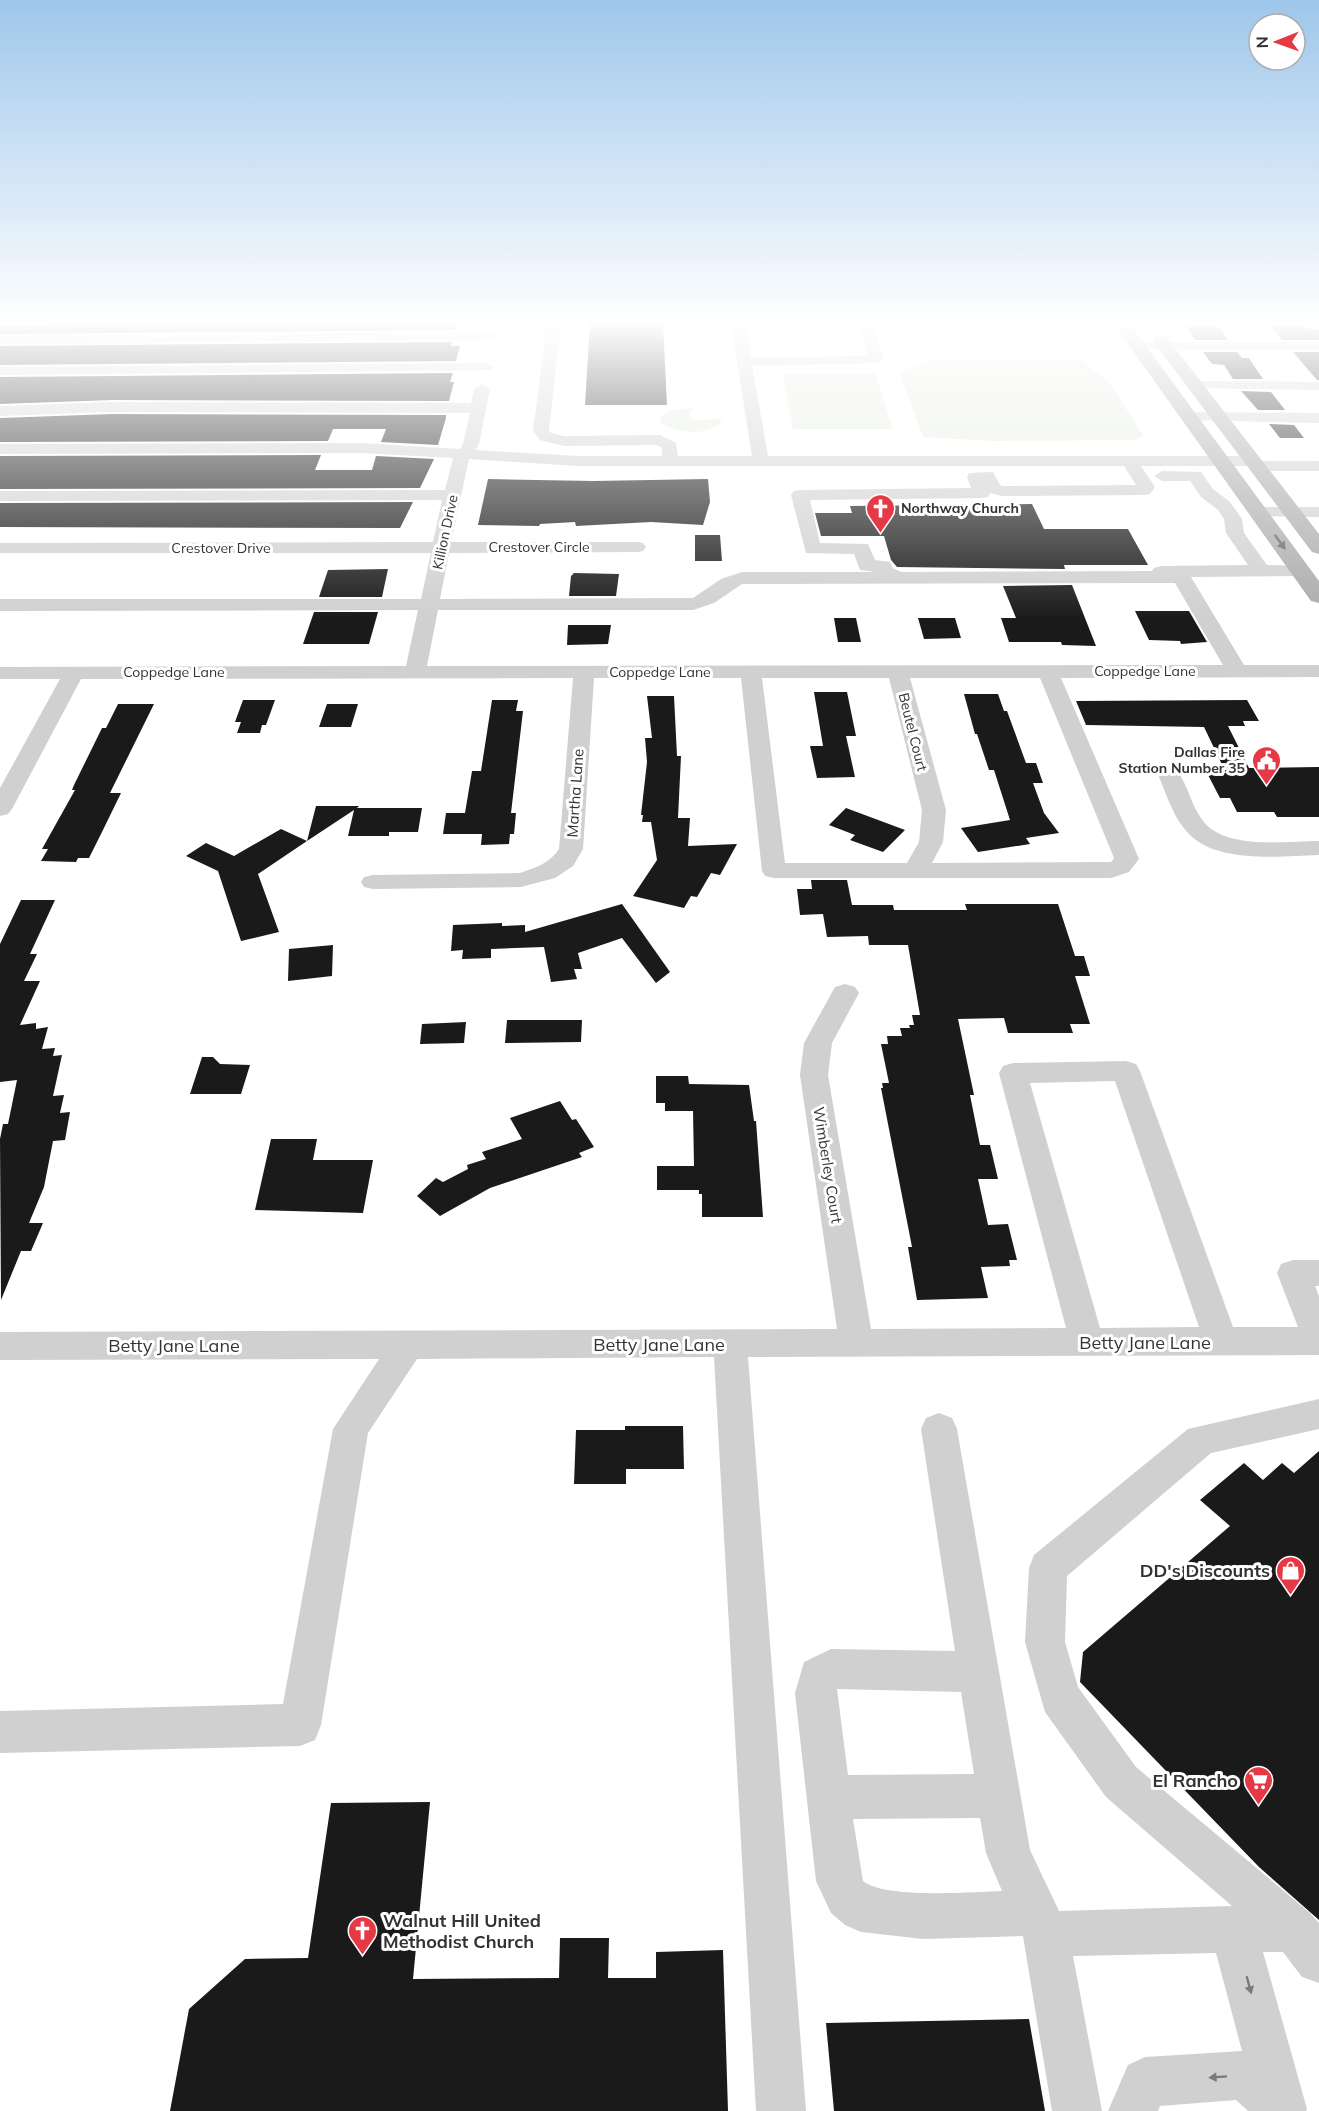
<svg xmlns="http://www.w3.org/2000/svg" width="1319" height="2111" viewBox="0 0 1319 2111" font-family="Mulish,sans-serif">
<rect width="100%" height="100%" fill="#fff"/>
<!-- green -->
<path fill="#e6ecdf" d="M 968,323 L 1084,323 L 1084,341 C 1046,342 1004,338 968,323 Z
M 1081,359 L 1111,385 L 1143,435 L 1135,440 L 995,441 L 923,437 L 900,374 L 932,360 Z
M 782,373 L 875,373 L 893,429 L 793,429 Z
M 692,408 L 695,409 L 690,411 L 690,417 L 694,420 L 719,419 L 722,422 C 709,436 673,435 660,421 L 661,416 L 673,410 Z"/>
<!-- building -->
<path fill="#1a1a1a" d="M 53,323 L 280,323 L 287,325 L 294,323 L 458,323 L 456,330 L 0,334 L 0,325 L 51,325 Z
M 590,323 L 663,323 L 667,405 L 585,405 Z
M 1185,325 L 1218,326 L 1228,340 L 1195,340 Z
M 1270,325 L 1305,326 L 1309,329 L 1319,329 L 1319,340 L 1282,340 Z
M 452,342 L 451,346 L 460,346 L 456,361 L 0,365 L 0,346 Z
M 1203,352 L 1237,352 L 1242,358 L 1249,358 L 1263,379 L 1233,379 L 1224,365 L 1212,364 Z
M 1293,352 L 1319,352 L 1319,380 L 1317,380 Z
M 453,373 L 450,382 L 454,382 L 449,401 L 112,400 L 0,404 L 0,377 Z
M 1241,391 L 1271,392 L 1285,410 L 1258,410 Z
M 112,414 L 446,415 L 446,418 L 438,445 L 381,442 L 386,429 L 333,429 L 328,441 L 0,442 L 0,418 Z
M 1269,424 L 1294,425 L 1304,438 L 1280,438 Z
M 321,455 L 315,470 L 372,470 L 376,456 L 434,459 L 420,488 L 0,489 L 0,456 Z
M 488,479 L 593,481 L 708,479 L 710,502 L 703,525 L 651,522 L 576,526 L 575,522 L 540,524 L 539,526 L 478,525 Z
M 413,502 L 400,528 L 0,527 L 0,503 Z
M 1032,504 L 1044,529 L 1128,529 L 1148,565 L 1064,565 L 1065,569 L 897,567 L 891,560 L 884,536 L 821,536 L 815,513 L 852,513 L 850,506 Z
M 695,535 L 720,535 L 722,561 L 695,561 Z
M 388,569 L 382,597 L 319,597 L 328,570 Z
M 574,573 L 619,574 L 616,596 L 569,596 L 571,576 Z
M 1072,585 L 1096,646 L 1062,645 L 1061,642 L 1009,642 L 1001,618 L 1016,618 L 1003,586 Z
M 1135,611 L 1189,611 L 1207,642 L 1181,644 L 1180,641 L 1149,640 Z
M 314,612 L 378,612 L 369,644 L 303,644 Z
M 834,618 L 856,618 L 861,642 L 838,642 Z
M 918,618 L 955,618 L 961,638 L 924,639 Z
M 568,625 L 611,625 L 608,644 L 567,645 Z
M 814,692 L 847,692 L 856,736 L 846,736 L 855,777 L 817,778 L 810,746 L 823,746 Z
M 964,694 L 998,694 L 1004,711 L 1007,711 L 1026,763 L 1036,763 L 1043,783 L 1033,783 L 1044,813 L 1059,833 L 1026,838 L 1030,844 L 978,852 L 961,828 L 1010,820 L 994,770 L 989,770 L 977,734 L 975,734 Z
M 647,696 L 674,696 L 677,756 L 681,756 L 678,818 L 690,818 L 688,846 L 737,844 L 720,875 L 711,873 L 697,897 L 691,896 L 684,908 L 633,896 L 657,860 L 651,822 L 642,822 L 643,815 L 641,815 L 647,762 L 645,738 L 652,738 Z
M 243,700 L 275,700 L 266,725 L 262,725 L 260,733 L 237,733 L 241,722 L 235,722 Z
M 492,700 L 518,700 L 516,711 L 523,711 L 511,813 L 516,813 L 514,834 L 510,834 L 509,844 L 481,845 L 482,834 L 443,834 L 446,813 L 465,813 L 472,771 L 481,771 Z
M 1247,700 L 1259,721 L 1243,721 L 1245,726 L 1228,726 L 1249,768 L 1319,767 L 1319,817 L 1277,817 L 1274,812 L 1237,812 L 1230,798 L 1220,798 L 1207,773 L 1226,773 L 1204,727 L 1086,725 L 1076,701 Z
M 118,704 L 154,704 L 110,793 L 121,793 L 102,832 L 89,858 L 78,858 L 76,862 L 41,861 L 48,849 L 42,849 L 75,790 L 72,790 L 74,785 L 102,728 L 106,728 Z
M 327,704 L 358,704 L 351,727 L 319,727 Z
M 316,806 L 359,806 L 357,808 L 422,808 L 418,832 L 389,832 L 389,836 L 348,836 L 354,810 L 307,841 Z
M 846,808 L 905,830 L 883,852 L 850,840 L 855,835 L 829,825 Z
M 281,829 L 307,841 L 258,874 L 279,932 L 241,941 L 218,871 L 186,856 L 206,843 L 234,856 Z
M 811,880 L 847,880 L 852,905 L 893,905 L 894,910 L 967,910 L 965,904 L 1058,904 L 1075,956 L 1084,956 L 1090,976 L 1075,976 L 1090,1024 L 1070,1024 L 1073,1033 L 1008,1033 L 1004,1018 L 958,1019 L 974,1095 L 970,1095 L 980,1145 L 990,1145 L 998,1179 L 978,1179 L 988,1225 L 1008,1224 L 1017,1260 L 1009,1260 L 1010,1266 L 981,1267 L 988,1298 L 917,1300 L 908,1247 L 912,1247 L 881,1088 L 883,1088 L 882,1083 L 889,1083 L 881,1044 L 888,1044 L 887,1036 L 902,1036 L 900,1028 L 910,1028 L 909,1025 L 914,1025 L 912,1015 L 920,1015 L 908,945 L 869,945 L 868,936 L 827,937 L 823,914 L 800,915 L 797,889 L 812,889 Z
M 21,900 L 55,900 L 30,954 L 37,954 L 24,981 L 40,981 L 20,1025 L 36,1023 L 36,1029 L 48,1027 L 42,1049 L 55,1048 L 53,1056 L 62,1055 L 53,1096 L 64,1095 L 60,1113 L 70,1112 L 65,1140 L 53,1141 L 44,1187 L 29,1223 L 43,1223 L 31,1251 L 21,1251 L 1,1300 L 0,1139 L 3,1124 L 8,1124 L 17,1080 L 0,1082 L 0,944 Z
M 622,904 L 670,972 L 656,983 L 622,938 L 578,953 L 582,969 L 574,969 L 577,979 L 551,982 L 544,947 L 491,949 L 491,958 L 462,959 L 463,950 L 451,951 L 453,925 L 502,923 L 502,926 L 525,925 L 525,932 Z
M 333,945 L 332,976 L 288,981 L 289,949 Z
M 507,1020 L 582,1020 L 581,1042 L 505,1043 Z
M 466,1022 L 464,1043 L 420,1044 L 422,1024 Z
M 202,1057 L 213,1057 L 220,1064 L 250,1065 L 241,1094 L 190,1094 Z
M 656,1076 L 688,1076 L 689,1084 L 749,1085 L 754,1121 L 756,1121 L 763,1217 L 702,1217 L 702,1194 L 699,1194 L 699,1190 L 657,1190 L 657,1166 L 694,1166 L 693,1111 L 665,1111 L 665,1103 L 656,1103 Z
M 560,1101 L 572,1120 L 576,1119 L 594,1147 L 579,1153 L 582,1157 L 490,1188 L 440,1216 L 417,1196 L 436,1178 L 443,1182 L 468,1169 L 467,1165 L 486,1159 L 482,1152 L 522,1139 L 510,1118 Z
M 271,1139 L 317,1139 L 313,1160 L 373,1160 L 363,1213 L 255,1210 Z
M 625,1426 L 683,1426 L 684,1469 L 626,1469 L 626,1484 L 574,1484 L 576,1430 L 625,1430 Z
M 1319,1451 L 1319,1920 L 1259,1867 L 1080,1682 L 1083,1652 L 1230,1526 L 1200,1500 L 1244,1463 L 1263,1480 L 1282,1463 L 1294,1473 Z
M 430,1802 L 413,1979 L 559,1978 L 560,1938 L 609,1938 L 608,1978 L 656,1978 L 656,1952 L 723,1950 L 728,2111 L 170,2111 L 189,2009 L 245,1959 L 308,1958 L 331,1803 Z
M 1029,2019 L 1045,2111 L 834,2111 L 826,2023 Z"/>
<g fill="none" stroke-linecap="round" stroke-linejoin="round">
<!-- minor -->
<path fill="#d0d0d0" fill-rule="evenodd" d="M 547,323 L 561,323 L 549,430 L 551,433 L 564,436 L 660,435 L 676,443 L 678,456 L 752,456 L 731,323 L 745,323 L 751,358 L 868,356 L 858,323 L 872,323 L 883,357 L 878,363 L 752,366 L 768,456 L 1253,456 L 1261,461 L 1319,461 L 1319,471 L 1257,471 L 1251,470 L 1249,466 L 1141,466 L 1155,487 L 1150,494 L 1144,495 L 1002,496 L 990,493 L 988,497 L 982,498 L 810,500 L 820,543 L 868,544 L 875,560 L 890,562 L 893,568 L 901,572 L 1152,571 L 1154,568 L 1161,566 L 1248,565 L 1226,533 L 1224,519 L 1218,510 L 1201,497 L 1190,481 L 1162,481 L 1154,476 L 1162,471 L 1201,472 L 1213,489 L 1230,502 L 1242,519 L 1244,533 L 1267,565 L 1307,566 L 1309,570 L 1307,574 L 1300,576 L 1191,577 L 1244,665 L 1319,665 L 1319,677 L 1061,678 L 1139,859 L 1129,872 L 1111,878 L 774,878 L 765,876 L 762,871 L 741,678 L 594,678 L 583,849 L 573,866 L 555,878 L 521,887 L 373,889 L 364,887 L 361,882 L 364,877 L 373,875 L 520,873 C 535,868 550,863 559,849 L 573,678 L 81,679 L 12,809 L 8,814 L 0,816 L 0,788 L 60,679 L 0,679 L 0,667 L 406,666 L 418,610 L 0,611 L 0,599 L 421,599 L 431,553 L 0,553 L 0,543 L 433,542 L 442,500 L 0,501 L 0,491 L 445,490 L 453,458 L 361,453 L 0,454 L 0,444 L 361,443 L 460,449 L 463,444 L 470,413 L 112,412 L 0,416 L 0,406 L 112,402 L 471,403 L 474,389 L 482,384 L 490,389 L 479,444 L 475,450 L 578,456 L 662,456 L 662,448 L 657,445 L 564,446 L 540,440 L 533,431 ZM 469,459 L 578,466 L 1124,466 L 1136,485 L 1003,486 L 1000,485 L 993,472 L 969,473 L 967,477 L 971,488 L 800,490 L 794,491 L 791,495 L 806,553 L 854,554 L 860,570 L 875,572 L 742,572 L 721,579 L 693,598 L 440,599 L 449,553 L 637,552 L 643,551 L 646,547 L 643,543 L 637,542 L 451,542 ZM 1175,583 L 1223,665 L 427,666 L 438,610 L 693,610 L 714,603 L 742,584 ZM 762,678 L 889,678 L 922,810 L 919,842 L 907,863 L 785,863 ZM 910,678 L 1040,678 L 1114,858 L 1111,862 L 932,863 L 943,842 L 946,810 Z
M 492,332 L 497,333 L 499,336 L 497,339 L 0,344 L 0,336 Z
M 1138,342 L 1319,342 L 1319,350 L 1133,349 L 1131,346 L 1133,343 Z
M 486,363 L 493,367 L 491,370 L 0,375 L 0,367 Z
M 1195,381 L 1319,382 L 1319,390 L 1190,388 L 1188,385 L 1190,382 Z
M 1189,412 L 1319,413 L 1319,423 L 1183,420 L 1181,417 L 1183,414 Z
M 1258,507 L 1319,507 L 1319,517 L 1252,516 L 1249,512 L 1252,508 Z
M 1170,770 L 1178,772 C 1188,786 1191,804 1201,818 C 1222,851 1285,841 1319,841 L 1319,855 C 1281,856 1218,864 1189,834 C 1174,819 1167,796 1159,777 L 1162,772 Z
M 845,984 L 855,987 L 859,993 L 832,1043 L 828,1075 L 871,1329 L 1066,1328 L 999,1073 L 1003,1066 L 1013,1063 L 1126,1061 L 1136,1064 L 1140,1071 L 1233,1327 L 1298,1327 L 1277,1273 L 1281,1264 L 1293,1260 L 1319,1260 L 1319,1286 L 1315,1286 L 1319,1296 L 1319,1355 L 748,1357 L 806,2111 L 756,2111 L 714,1357 L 417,1359 L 368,1433 L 321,1725 L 315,1740 L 300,1746 L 0,1753 L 0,1711 L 283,1704 L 333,1429 L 379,1359 L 0,1360 L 0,1332 L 837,1329 L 800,1075 L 804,1043 L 835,987 ZM 1115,1081 L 1199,1327 L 1100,1328 L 1030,1083 Z
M 1319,1399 L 1319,1429 L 1211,1453 L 1067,1576 L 1065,1642 L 1078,1687 L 1136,1767 L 1310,1913 L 1319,1923 L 1319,1983 L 1302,1977 L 1283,1952 L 1263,1952 L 1307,2109 L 1306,2111 L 1248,2111 L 1236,2100 L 1160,2106 L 1158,2111 L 1108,2111 L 1128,2065 L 1145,2057 L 1242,2051 L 1216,1953 L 1073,1956 L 1102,2111 L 1052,2111 L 1023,1936 L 923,1939 L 861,1932 L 845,1925 L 831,1913 L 816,1881 L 795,1693 L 804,1662 L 831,1649 L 955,1651 L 921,1429 L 926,1418 L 939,1413 L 952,1418 L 957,1429 L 1030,1850 L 1059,1911 L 1232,1906 L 1106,1797 L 1045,1712 L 1025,1642 L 1029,1568 L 1034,1555 L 1188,1429 ZM 837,1689 L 961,1692 L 974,1774 L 848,1775 ZM 980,1818 L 986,1853 L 1002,1891 C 972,1892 885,1899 863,1881 L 853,1819 Z"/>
<!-- major -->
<path fill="#ababab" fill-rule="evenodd" d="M 1113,323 L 1129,323 L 1319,581 L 1319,603 L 1311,601 Z
M 1161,336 L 1167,338 L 1319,534 L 1319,554 L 1312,552 L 1155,344 L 1153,341 L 1155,338 Z"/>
</g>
<!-- one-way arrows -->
<defs><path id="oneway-solid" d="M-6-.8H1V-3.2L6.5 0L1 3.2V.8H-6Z" transform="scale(1.5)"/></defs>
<use fill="#636363" href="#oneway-solid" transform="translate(1280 542) rotate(54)"/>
<g fill="#7a7a7a">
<use href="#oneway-solid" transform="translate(1249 1985) rotate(75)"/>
<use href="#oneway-solid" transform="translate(1218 2077) rotate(176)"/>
</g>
<!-- sky -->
<linearGradient id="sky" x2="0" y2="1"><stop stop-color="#9ec6ea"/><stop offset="0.52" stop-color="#fff"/><stop offset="1" stop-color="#fff" stop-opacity="0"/></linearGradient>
<rect width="1319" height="619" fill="url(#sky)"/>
<!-- icons -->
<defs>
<symbol id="church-pin" viewBox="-11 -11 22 30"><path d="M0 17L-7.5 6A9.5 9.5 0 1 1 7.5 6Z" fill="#e63946" stroke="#fff"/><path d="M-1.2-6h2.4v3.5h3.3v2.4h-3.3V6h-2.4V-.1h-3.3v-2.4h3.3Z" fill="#fff"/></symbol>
<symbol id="civic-pin" viewBox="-11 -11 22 30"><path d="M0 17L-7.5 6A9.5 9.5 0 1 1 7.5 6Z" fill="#e63946" stroke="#fff"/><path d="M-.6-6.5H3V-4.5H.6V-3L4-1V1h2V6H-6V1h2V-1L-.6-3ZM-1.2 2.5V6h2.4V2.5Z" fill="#fff"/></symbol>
<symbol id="shop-pin" viewBox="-11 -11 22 30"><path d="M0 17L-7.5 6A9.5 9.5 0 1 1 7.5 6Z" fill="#e63946" stroke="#fff"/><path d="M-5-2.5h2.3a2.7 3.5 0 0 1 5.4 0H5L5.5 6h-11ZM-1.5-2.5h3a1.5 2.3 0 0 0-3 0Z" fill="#fff"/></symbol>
<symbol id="supermarket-pin" viewBox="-11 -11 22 30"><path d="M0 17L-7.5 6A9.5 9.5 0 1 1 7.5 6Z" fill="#e63946" stroke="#fff"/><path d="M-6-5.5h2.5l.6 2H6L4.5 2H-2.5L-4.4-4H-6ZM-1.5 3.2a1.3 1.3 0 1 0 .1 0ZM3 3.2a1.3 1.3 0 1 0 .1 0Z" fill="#fff"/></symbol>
</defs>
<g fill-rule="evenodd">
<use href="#church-pin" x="864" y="492" width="33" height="45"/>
<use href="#civic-pin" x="1250" y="744" width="33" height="45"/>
<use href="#shop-pin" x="1274" y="1554" width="33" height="45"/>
<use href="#supermarket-pin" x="1242" y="1764" width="33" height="45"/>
<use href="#church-pin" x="346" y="1914" width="33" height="45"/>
</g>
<g text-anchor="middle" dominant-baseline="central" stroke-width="6" stroke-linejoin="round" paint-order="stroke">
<!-- far-poi labels -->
<g font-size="14" font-weight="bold" fill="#333" stroke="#fff" text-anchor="start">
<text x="901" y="508">Northway Church</text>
<text x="1245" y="752" text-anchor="end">Dallas Fire<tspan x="1245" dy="16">Station Number 35</tspan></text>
</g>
<!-- far-street labels -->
<g font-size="14" fill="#333" stroke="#fff">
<text transform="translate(445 532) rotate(-78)">Killion Drive</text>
<text x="539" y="547">Crestover Circle</text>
<text x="221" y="548">Crestover Drive</text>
<text x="1145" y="671">Coppedge Lane</text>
<text x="174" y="672">Coppedge Lane</text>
<text x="660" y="672">Coppedge Lane</text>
<text transform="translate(913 732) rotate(76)">Beutel Court</text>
</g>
<!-- street labels -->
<g font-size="15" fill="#333" stroke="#fff">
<text transform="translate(575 793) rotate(-86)">Martha Lane</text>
<text transform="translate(828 1165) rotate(81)">Wimberley Court</text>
</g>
<!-- near-street labels -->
<g font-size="18" fill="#333" stroke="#fff">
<text x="1145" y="1342">Betty Jane Lane</text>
<text x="659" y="1344">Betty Jane Lane</text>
<text x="174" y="1345">Betty Jane Lane</text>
</g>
<!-- near-poi labels -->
<g font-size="18" font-weight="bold" fill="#333" stroke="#fff" text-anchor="end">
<text x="1270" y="1570">DD's Discounts</text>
<text x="1238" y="1780">El Rancho</text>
<text x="383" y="1920" text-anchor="start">Walnut Hill United<tspan x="383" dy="21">Methodist Church</tspan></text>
</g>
</g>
<!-- north arrow -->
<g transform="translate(1277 42) rotate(269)"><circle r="28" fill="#ffffff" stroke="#adadad" stroke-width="1.5"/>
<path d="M0-4.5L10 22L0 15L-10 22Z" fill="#e63946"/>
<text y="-9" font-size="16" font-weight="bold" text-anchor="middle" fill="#333333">N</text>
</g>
</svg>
